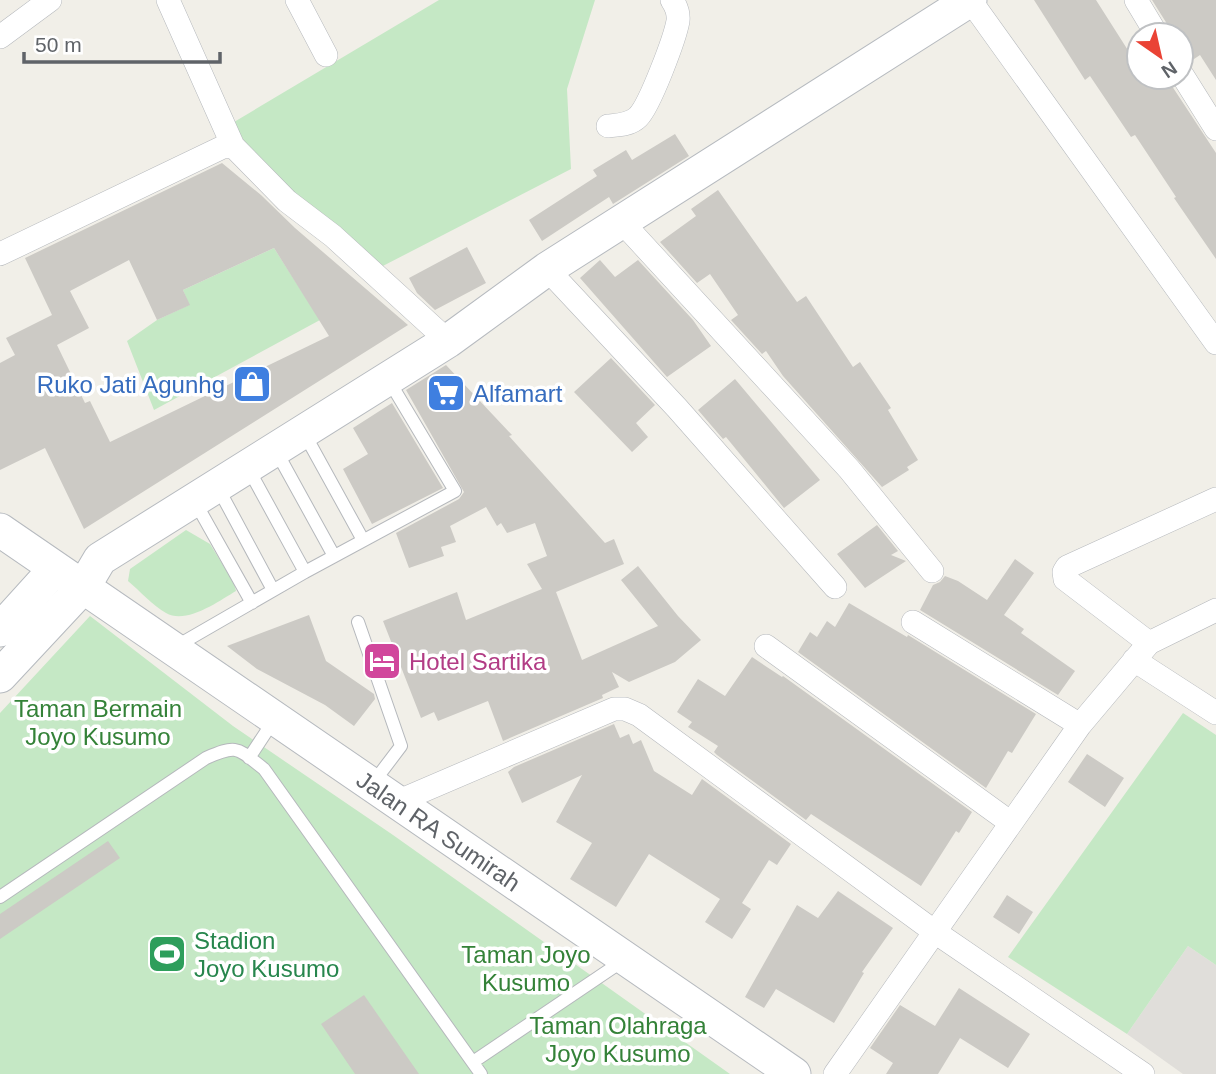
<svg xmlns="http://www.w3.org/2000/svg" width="1216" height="1074" viewBox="0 0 1216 1074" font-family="Helvetica,sans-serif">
<rect width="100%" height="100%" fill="#f1efe8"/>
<!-- industrial -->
<path fill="#e0deda" d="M 1188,946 L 1216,965 L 1216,1074 L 1183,1074 L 1127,1034 Z"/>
<!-- green -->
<path fill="#c5e8c5" d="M 439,0 L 595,0 L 567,89 L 571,169 L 377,269 L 237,141 L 229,125 Z
M 274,248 L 320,320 L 154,410 L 127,341 L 157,320 L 189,305 L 183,290 Z
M 186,530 L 210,544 L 234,583 L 236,591 C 219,601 186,625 166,613 C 152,605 140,591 128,581 L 130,569 Z
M 90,616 L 233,726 L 393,835 L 730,1074 L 0,1074 L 0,713 Z
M 1183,713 L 1216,735 L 1216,965 L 1188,946 L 1127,1034 L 1008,957 Z"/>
<!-- building -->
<path fill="#cccac5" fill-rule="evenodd" d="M 1034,0 L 1096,0 L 1131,55 L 1139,50 L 1139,82 L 1153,77 L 1166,77 L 1216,153 L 1216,259 L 1174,198 L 1176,197 L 1135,135 L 1131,137 L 1090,76 L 1085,80 Z
M 1152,0 L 1216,0 L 1216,80 L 1200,55 L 1191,61 L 1181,46 L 1181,35 L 1174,35 Z
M 675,134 L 689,156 L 613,204 L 609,197 L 542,241 L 529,220 L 597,176 L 593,170 L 626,150 L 632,160 Z
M 222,163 L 261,195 L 295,228 L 408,325 L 84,529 L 45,448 L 0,470 L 0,363 L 15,355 L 6,338 L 52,315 L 25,258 ZM 274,248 L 329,336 L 110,442 L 90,401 L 85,403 L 57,345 L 89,328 L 70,291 L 129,260 L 157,320 L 190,305 L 183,290 Z
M 718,190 L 797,302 L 806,296 L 853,367 L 860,362 L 891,408 L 888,410 L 918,460 L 907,467 L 909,470 L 882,487 L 783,376 L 766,351 L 762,354 L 731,320 L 738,315 L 710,274 L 697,283 L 660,242 L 696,216 L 691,209 Z
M 467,247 L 486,283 L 435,310 L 417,293 L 409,278 Z
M 600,260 L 615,277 L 638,260 L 693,320 L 711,346 L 667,377 L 580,278 Z
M 611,358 L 655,405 L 636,423 L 648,437 L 632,452 L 574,392 Z
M 446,365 L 512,435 L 509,436 L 605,543 L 614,539 L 624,564 L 556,592 L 582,660 L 658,626 L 621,580 L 638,566 L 678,616 L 701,640 L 675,662 L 629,682 L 612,672 L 619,687 L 602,695 L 603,698 L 503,741 L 488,701 L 438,721 L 434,712 L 421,718 L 383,621 L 457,592 L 466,620 L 542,589 L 527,564 L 547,556 L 535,523 L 507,533 L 501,523 L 497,526 L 486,507 L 450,526 L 456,542 L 441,547 L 444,556 L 409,568 L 396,533 L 459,499 L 464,492 L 406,390 Z
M 735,379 L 820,480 L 784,508 L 726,437 L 723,439 L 698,410 Z
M 392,403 L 443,488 L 372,524 L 343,469 L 368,454 L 353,428 Z
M 877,525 L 898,551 L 891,555 L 906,561 L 865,588 L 837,554 Z
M 1015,559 L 1034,573 L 1004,615 L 1024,629 L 1021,633 L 1075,671 L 1058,695 L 920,610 L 933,585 L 940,582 L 945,576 L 958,581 L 987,600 Z
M 849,603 L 907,637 L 908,635 L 1036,714 L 1012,753 L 1008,751 L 986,788 L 798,652 L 810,632 L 817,637 L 827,621 L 835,627 Z
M 309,615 L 326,661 L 374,694 L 375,699 L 354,726 L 325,705 L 257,669 L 227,646 Z
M 752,657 L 782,677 L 783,676 L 972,812 L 959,833 L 956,831 L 921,886 L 811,814 L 806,820 L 717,755 L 714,752 L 718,746 L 688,727 L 692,722 L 677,712 L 698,679 L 725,696 Z
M 614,724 L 620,738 L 629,734 L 633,744 L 641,740 L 654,771 L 692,795 L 702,779 L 791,844 L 777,865 L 769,860 L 742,903 L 751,909 L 732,939 L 705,922 L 720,899 L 649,854 L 616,907 L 570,879 L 592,843 L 556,822 L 582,775 L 522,803 L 508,772 L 514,767 Z
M 1087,754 L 1124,778 L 1105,807 L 1068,782 Z
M 108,841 L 120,858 L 0,939 L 0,914 Z
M 838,891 L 893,928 L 862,972 L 864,973 L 834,1023 L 776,989 L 764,1008 L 745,997 L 797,905 L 818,918 Z
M 1007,895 L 1033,912 L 1019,934 L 993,917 Z
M 959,988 L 1030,1034 L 1008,1068 L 960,1038 L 938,1074 L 886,1074 L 893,1063 L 870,1048 L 900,1005 L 935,1026 Z
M 364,995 L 419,1074 L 355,1074 L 321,1024 Z"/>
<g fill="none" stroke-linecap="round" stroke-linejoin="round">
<defs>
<path id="lane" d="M 304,433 L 363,540
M 275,449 L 334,556
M 248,468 L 305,572
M 217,486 L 273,590
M 194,500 L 252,603
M 358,622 L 401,746 L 373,783
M 175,647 L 305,572 L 455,491 L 388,379
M 249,758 L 274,720
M 0,897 L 206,758 C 238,744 237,748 264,769 L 481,1074
M 473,1062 L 624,960"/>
<path id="street" d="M 168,0 L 233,146
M 297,0 L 326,55
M 970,0 L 1216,343
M 1136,0 L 1157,35
M 0,37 L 50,0
M 1181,73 L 1216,129
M 608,126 C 618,125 630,125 638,117 C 650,105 675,38 678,21 C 679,13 676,6 672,0
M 622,222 L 849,469 L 932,571
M 0,254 L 223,147 L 233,146 L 287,201 L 333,236 L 448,341
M 547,269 L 677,408 L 835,587
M 913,622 L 1080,725
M 1149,643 L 1065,579 L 1064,572 L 1067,567 L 1216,499
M 766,646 L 1011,823
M 1134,660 L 1216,713
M 399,801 L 614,709 L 625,709 L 639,715 L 935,932 L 1143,1074
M 835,1074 L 1080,725 L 1149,643 L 1216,610"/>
<g id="secondary">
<path id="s1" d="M 0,530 L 794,1074"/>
<path d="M 0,630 L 55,569"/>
<path d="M 0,676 L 84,586 L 100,559 L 448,341 L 547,269 L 970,0"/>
</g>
</defs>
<!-- lane casing -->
<use href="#lane" stroke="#b5b8bc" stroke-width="14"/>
<!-- street casing -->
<use href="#street" stroke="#b5b8bc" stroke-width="24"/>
<!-- secondary casing -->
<use href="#secondary" stroke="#b6babf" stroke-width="35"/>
<!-- lane -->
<use href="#lane" stroke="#fff" stroke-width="12"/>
<!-- street -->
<use href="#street" stroke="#fff" stroke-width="23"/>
<!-- secondary -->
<use href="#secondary" stroke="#fff" stroke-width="33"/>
</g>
<!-- icons -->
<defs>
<symbol id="shop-square" viewBox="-11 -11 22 22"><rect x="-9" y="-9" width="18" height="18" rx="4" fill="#3f7fe0" stroke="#fff"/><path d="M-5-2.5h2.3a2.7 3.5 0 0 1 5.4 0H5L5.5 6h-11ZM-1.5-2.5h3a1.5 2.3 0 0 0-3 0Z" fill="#fff"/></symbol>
<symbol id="supermarket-square" viewBox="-11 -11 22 22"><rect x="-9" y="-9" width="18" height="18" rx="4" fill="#3f7fe0" stroke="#fff"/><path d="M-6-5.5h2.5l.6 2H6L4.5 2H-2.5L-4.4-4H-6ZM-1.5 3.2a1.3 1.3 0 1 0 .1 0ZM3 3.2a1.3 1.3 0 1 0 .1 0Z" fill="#fff"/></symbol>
<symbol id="hotel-square" viewBox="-11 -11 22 22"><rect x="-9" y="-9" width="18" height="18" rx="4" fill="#d1479c" stroke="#fff"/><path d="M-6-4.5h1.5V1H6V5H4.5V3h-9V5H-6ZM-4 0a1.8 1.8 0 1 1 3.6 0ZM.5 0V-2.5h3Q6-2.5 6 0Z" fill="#fff"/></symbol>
<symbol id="stadium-square" viewBox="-11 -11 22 22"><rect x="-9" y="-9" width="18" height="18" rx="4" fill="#2e9e5b" stroke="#fff"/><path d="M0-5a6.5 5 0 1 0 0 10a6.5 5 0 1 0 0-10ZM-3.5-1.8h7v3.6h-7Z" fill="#fff"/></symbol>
</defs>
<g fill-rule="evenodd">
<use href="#shop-square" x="230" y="362" width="44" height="44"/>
<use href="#supermarket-square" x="424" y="371" width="44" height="44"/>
<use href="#hotel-square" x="360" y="639" width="44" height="44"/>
<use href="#stadium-square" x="145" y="932" width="44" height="44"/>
</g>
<g text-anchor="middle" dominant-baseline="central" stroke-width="7" stroke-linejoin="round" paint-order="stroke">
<!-- shop labels -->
<g font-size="24" fill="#366cbe" stroke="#fff" text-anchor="end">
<text x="225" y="384">Ruko Jati Agunhg</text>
<text x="473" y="393" text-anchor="start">Alfamart</text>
</g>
<!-- hotel labels -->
<g font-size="24" fill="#b23c85" stroke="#fff" text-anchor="start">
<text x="409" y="661">Hotel Sartika</text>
</g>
<!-- park labels -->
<g font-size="24" fill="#348238" stroke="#fff">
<text x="98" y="708">Taman Bermain<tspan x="98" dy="28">Joyo Kusumo</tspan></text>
<text x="526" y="954">Taman Joyo<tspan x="526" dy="28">Kusumo</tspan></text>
<text x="618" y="1025">Taman Olahraga<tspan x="618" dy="28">Joyo Kusumo</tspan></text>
</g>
<!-- street labels -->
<g font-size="24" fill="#5f6368" stroke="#fff">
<text stroke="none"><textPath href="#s1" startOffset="532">Jalan RA Sumirah</textPath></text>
</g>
<!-- leisure labels -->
<g font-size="24" fill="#27864d" stroke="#fff" text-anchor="start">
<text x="194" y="940">Stadion<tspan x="194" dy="28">Joyo Kusumo</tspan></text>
</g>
</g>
<!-- north arrow -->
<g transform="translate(1160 56) rotate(146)"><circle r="33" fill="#ffffff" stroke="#bfc1c3" stroke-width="2"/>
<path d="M0-5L12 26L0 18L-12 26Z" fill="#ea4335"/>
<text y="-10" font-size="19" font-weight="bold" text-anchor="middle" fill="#5f6368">N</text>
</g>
<!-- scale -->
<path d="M24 52v10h196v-10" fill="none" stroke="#5f6368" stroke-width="3.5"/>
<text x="35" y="52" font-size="21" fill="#5f6368" stroke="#ffffff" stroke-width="5" paint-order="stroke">50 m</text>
</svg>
